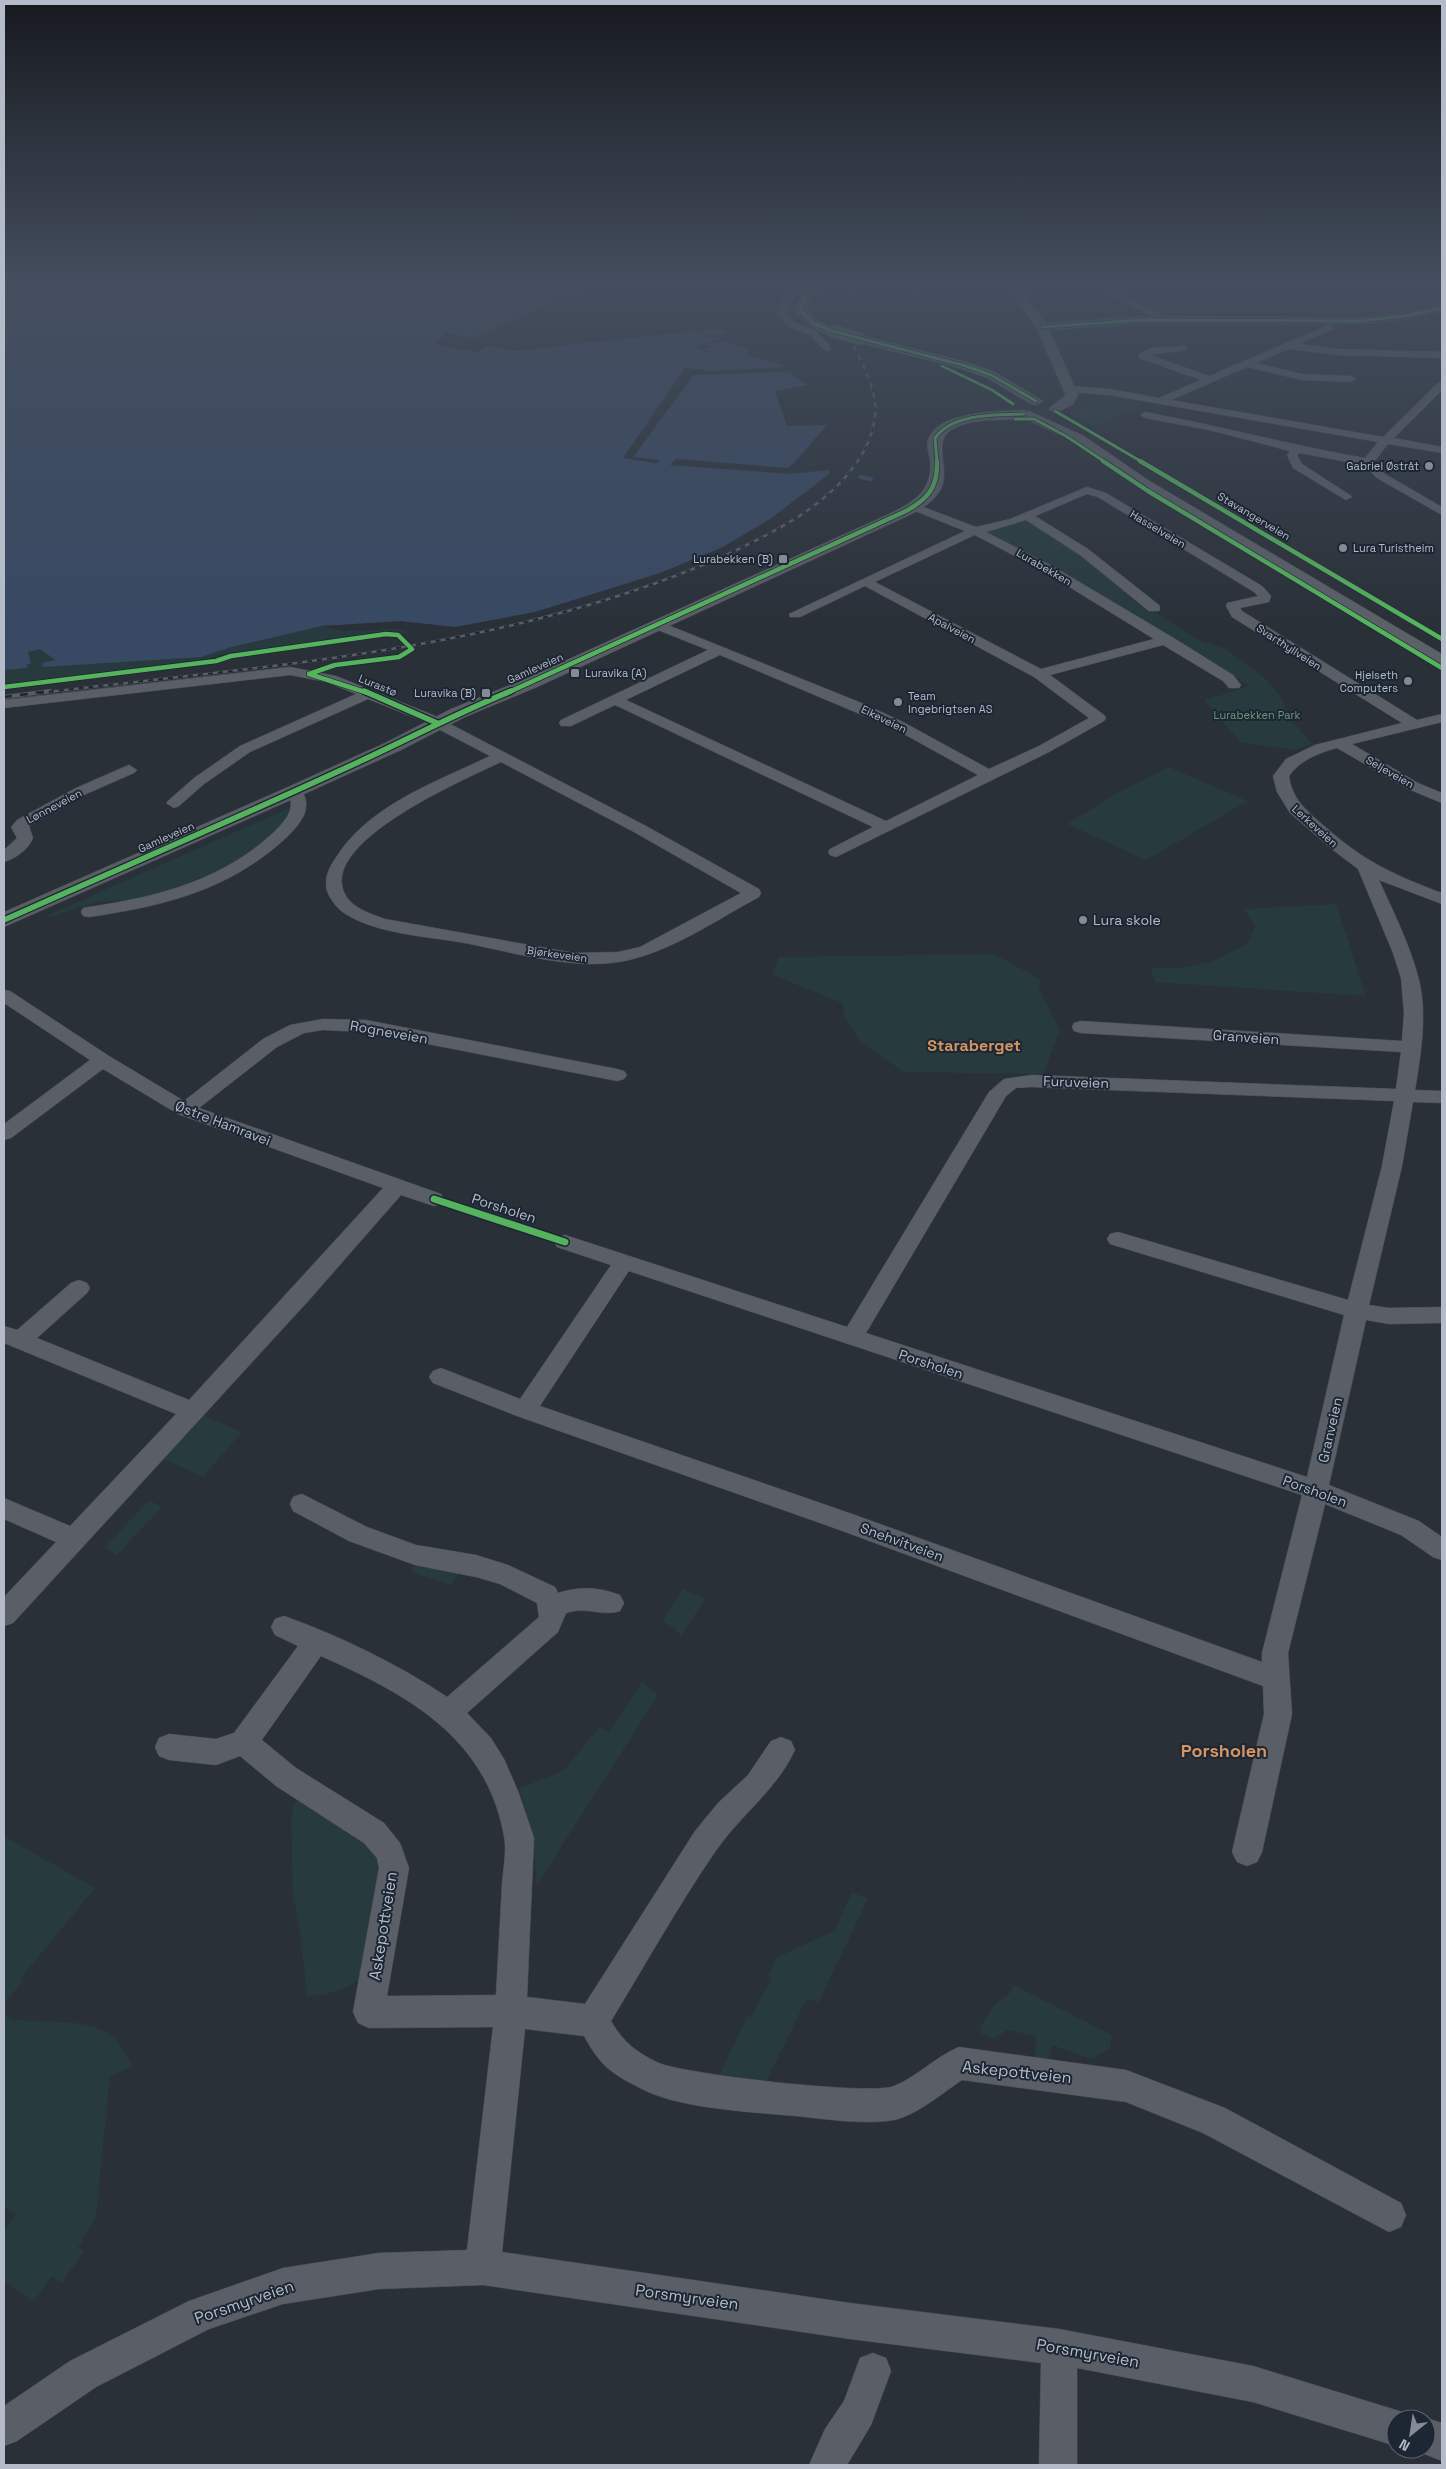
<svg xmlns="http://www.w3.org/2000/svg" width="1446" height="2469" viewBox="0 0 1446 2469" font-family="'Space Grotesk',sans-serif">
<rect width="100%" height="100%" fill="#2a3038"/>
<!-- green -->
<path fill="#273a3e" d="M 921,281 L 946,281 L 946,292 L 923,292 Z
M 1101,395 L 1148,403 L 1095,426 L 1069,412 Z
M 1026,521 L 1071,544 L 1153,611 L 1198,640 L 1226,649 L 1263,677 L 1280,695 L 1290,720 L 1313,744 L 1294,750 L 1240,742 L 1204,700 L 1247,687 L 1248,685 L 1056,571 L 986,532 Z
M 322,626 L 343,631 L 398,629 L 413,633 C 404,635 394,631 384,632 L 222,654 L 203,661 L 4,684 L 4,670 L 27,668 L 28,652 L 40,649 L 56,661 L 202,657 L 228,648 Z
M 1169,767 L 1248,801 L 1146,860 L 1067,824 L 1117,793 Z
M 296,805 C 280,842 241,860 207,879 L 198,878 L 171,892 L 137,900 L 97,902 L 50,917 L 48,915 Z
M 1336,904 L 1366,996 L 1155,982 L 1151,968 L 1178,968 L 1210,962 L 1247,944 L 1255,927 L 1244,909 Z
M 994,954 L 1040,979 L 1039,988 L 1060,1030 L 1043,1074 L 904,1072 L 860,1042 L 846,1019 L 842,1003 L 773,975 L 779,957 Z
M 204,1416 L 242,1432 L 203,1477 L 163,1459 Z
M 149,1500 L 162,1507 L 117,1555 L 104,1548 Z
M 430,1564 L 462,1569 L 451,1585 L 413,1573 L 411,1567 Z
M 683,1589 L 705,1599 L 681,1636 L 675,1628 L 662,1622 Z
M 642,1682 L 658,1695 L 537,1885 L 532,1833 L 519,1788 L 554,1775 L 566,1768 L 599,1727 L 609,1732 Z
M 300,1800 L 376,1847 L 383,1871 L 363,1976 C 347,1992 328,1993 307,1997 L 301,1937 L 293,1895 L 291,1819 L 294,1803 Z
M 4,1836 L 95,1888 L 21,1978 L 23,1980 L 6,2002 L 6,2015 L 13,2020 C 39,2022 84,2019 106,2032 C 119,2039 125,2053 132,2066 L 110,2076 L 96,2217 L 78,2248 L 84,2251 L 62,2283 L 52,2276 L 34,2301 L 4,2281 L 4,2230 L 16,2214 L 4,2205 Z
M 852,1892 L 868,1899 L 818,2003 L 807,1998 L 766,2082 L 720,2074 L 747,2017 L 751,2017 L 771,1979 L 768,1975 L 776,1958 L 835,1930 Z
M 1013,1985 L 1112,2035 L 1110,2048 L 1091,2059 L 1052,2045 L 1048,2068 L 1034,2066 L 1036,2036 L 1007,2030 L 994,2039 L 982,2034 L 980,2027 L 994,2005 L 1010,1993 Z"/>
<!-- water -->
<path fill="#384963" d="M 4,281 L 602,281 L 473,338 L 445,333 L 436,345 L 475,352 L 489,346 L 516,351 L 694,331 L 704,333 L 705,330 L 724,329 L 727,334 L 704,335 L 707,337 L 729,337 L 698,345 L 697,347 L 709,353 L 706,349 L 713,346 L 702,345 L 724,341 L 746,348 L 748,352 L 744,353 C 759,361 772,361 787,367 L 711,371 L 685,368 L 623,458 L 656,463 L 660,460 L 633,457 L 694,375 L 789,372 L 807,385 L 775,391 L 787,426 L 827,425 L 794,463 L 788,468 L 676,459 L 670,465 L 789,474 L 829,470 L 829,474 L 770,519 L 723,547 L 660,573 L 535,612 L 455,627 L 400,621 L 322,626 L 228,648 L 202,657 L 43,667 L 42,663 L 55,660 L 40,649 L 28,652 L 31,663 L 27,665 L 27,668 L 4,670 Z"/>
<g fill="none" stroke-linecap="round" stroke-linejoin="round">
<!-- stream -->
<path stroke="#384963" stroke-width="4" d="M 860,477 L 871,479"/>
<defs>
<path id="minor" d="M 798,281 L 806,281 L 807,284 L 789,303 L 786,313 L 794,322 L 816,331 L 830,346 L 830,350 L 824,350 L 810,335 L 788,326 L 777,314 L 783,299 L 799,284 Z
M 910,281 L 918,281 L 919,294 L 913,294 Z
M 1101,281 L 1109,281 L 1108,285 L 1112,289 L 1169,319 L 1161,321 L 1106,293 L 1100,285 Z
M 1329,325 L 1334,328 L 1332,330 L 1299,344 L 1337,349 L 1442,352 L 1442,358 L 1337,355 L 1289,349 L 1256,363 L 1302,374 L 1351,376 L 1356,379 L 1351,382 L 1302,380 L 1247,367 L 1171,400 L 1383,437 L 1438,383 L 1442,382 L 1442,390 L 1394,438 L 1442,447 L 1442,453 L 1388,444 L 1374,462 L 1385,474 L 1442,507 L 1442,515 L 1377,478 L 1364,465 L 1299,453 L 1297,455 L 1302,464 L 1350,495 L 1352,497 L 1346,500 L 1293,468 L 1287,455 L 1290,451 L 1209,430 L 1145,418 L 1140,415 L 1145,412 C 1219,426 1291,445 1365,458 L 1378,442 L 1109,395 L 1069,392 L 1064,389 L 1069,386 L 1109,389 L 1159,398 L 1201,380 L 1139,358 L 1139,354 L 1150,348 L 1186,346 L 1186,350 L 1150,355 L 1209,376 Z
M 1087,487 L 1106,493 L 1262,586 L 1271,596 L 1269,602 L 1240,608 L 1242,611 L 1417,720 L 1442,714 L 1442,722 L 1352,744 L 1418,783 L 1442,793 L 1442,803 L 1408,789 L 1337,748 C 1319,753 1300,760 1289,776 C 1292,799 1306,810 1323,825 C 1362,860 1393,875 1442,893 L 1442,904 L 1379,880 C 1393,911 1409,943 1418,976 C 1428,1012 1421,1054 1415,1090 L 1442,1091 L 1442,1103 L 1413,1102 L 1402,1166 L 1369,1305 L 1389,1308 L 1442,1307 L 1442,1323 L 1389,1324 L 1366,1320 L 1329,1485 L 1419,1521 L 1442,1537 L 1442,1560 L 1433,1557 L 1401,1535 L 1325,1504 L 1288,1653 L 1292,1714 L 1262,1852 L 1257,1862 L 1247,1866 L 1237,1862 L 1232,1852 L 1264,1714 L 1263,1686 L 837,1529 L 517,1416 L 433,1383 L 429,1377 L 433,1371 L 441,1368 L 520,1399 L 611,1265 L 557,1247 L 554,1242 L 557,1237 L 565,1235 L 847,1327 L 989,1092 L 1004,1079 L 1032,1075 L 1396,1089 L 1401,1052 L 1081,1033 L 1074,1031 L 1072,1027 L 1074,1023 L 1081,1021 L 1402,1041 L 1404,1013 L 1401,978 L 1393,953 L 1358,869 L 1333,850 L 1290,813 L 1277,792 L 1273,776 L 1286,759 L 1315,745 L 1402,723 L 1232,617 L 1226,606 L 1227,603 L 1258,596 L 1254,592 L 1098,497 L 1087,494 L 1035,516 L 1088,549 L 1159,605 L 1160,608 L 1159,611 L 1149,611 L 1080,555 L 1026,520 L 986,532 L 1054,567 L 1172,637 L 1233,675 L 1241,685 L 1239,688 L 1229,688 L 1223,681 L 1163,645 L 1050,675 L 1104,715 L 1106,718 L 1104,721 L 1049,752 L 836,857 L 830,855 L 828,852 L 830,849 L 873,827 L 615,705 L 571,726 L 561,726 L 559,723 L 561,720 L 708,650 L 653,628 L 651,625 L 658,621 L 864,704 L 903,722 L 989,769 L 1039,746 L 1089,718 L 1034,677 L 865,586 L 800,617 L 790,617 L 789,614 L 965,531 L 910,509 L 910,505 L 918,505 L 976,527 L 1010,519 ZM 975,535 L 1045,572 L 1154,639 L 1041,669 L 875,582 ZM 720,655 L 893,728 L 978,775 L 886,821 L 626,700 ZM 1032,1087 L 1394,1101 L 1382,1166 L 1348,1300 L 1118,1232 L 1110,1234 L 1107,1239 L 1110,1244 L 1344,1315 L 1307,1477 L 866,1333 L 1006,1096 L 1016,1088 ZM 629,1271 L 1302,1495 L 1262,1653 L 1262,1662 L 855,1515 L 540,1406 Z
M 290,667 L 336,676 L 433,715 L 646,826 L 759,889 L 761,893 L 759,897 C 716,920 668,954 619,962 C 569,970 509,951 459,942 C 423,936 381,934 349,916 C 339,911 331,901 327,891 C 324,879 328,869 335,859 C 368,805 436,782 490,756 L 423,721 L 368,699 L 250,752 L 204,784 L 179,806 L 174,808 L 166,803 L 169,800 L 194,778 L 240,746 L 356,694 L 327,682 L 290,675 L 4,708 L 4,700 ZM 501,762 L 634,832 L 741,893 L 640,947 L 618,952 L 574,953 L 385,919 C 372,914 354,909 346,896 C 314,843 468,778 501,762 Z
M 129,765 L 137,770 L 134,773 L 86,794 L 29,826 L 33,838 C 29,849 15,859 4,862 L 4,850 L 17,838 L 11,827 L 17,820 L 76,788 Z
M 295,786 L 300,788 C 314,807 302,822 287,837 C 230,890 165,906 89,917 L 83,916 L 81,912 L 83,908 L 89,907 C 157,897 221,881 273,833 C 286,820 297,809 287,791 Z
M 4,990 L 10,991 L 109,1056 L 184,1101 L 263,1039 L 290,1025 L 323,1019 L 366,1020 L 617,1069 L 624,1071 L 627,1075 L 624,1079 L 617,1081 L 366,1032 L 323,1030 L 304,1033 L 277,1047 L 199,1108 L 441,1194 L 444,1199 L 441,1204 L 434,1206 L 401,1195 L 310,1299 L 13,1623 L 4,1626 L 4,1597 L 56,1542 L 4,1519 L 4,1498 L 70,1526 L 176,1414 L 4,1343 L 4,1326 L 17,1330 L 71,1283 L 79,1280 L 87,1283 L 90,1288 L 87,1293 L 37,1338 L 189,1400 L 383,1188 L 178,1114 L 103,1069 L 11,1138 L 4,1140 L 4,1124 L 90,1060 L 4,1003 Z
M 302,1494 L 367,1527 L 416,1545 L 476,1555 L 508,1565 L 555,1587 L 558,1593 C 581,1586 598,1587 620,1595 L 624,1603 L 620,1611 C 601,1617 587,1606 566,1613 L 558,1632 L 467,1713 L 491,1738 L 504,1759 L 518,1791 L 534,1838 L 527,1997 L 585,2004 L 695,1831 L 718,1803 L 748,1775 L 771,1741 L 781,1737 L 791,1741 L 795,1750 C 776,1791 740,1815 715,1852 C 678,1906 645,1965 611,2021 C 623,2042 637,2053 659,2063 C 684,2074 871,2096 894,2086 C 917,2077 935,2057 959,2047 L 1126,2070 L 1225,2108 L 1401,2203 L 1406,2215 L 1401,2227 L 1389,2232 L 1203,2133 L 1126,2102 L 962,2080 C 944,2092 919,2113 898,2119 C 872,2126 824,2119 796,2116 C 753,2112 682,2109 644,2090 C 612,2074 601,2067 584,2036 L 525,2029 L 502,2252 L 850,2303 L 1059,2329 L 1253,2366 L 1409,2414 L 1411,2419 L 1396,2419 L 1396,2446 L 1253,2402 L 1077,2368 L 1077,2465 L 1039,2465 L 1041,2363 L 850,2339 L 483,2285 L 379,2289 L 283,2304 L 209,2329 L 96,2387 L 17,2441 L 4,2446 L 4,2406 L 70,2361 L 189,2301 L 283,2268 L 379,2253 L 467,2250 L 493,2027 L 369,2028 L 358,2023 L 353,2012 L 379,1868 L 377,1858 L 364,1843 L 276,1786 L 240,1756 L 216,1765 L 169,1760 L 159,1756 L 155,1747 L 159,1738 L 169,1734 L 216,1739 L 234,1733 L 298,1646 L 275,1635 L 271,1627 L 275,1619 L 284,1616 C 340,1636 398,1664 447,1697 L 539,1617 L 537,1603 L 500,1584 L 476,1577 L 415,1565 L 349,1541 L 293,1511 L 290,1504 L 293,1497 ZM 321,1656 C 406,1694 486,1736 504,1836 C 507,1851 503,1870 502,1885 C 500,1922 498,1959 496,1995 L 387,1996 L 409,1868 L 400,1843 L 384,1823 L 296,1768 L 262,1740 Z
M 873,2353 L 886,2358 L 891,2371 L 871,2425 L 847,2465 L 809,2465 L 825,2429 L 844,2401 L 860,2358 Z
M 1426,2418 L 1442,2423 L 1442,2461 L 1412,2449 L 1426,2449 Z"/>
<path id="tertiary" d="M 1004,281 L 1015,281 L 1045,323 L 1143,317 L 1360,318 L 1405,313 L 1442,305 L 1442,311 L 1405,319 L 1360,324 L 1143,323 L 1049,330 L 1078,395 L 1073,404 L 1055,413 L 1049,409 L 1066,395 L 1036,327 Z"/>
<path id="secondary" d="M 1024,410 L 1031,414 L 1029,417 C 1004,423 976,416 953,429 C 931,441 951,469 941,489 C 933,504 916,512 901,519 L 537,687 L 465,717 L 401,750 L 302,795 L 4,927 L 4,912 L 288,787 L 387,742 L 451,709 L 525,679 L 891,513 C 915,501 933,490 930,460 C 929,453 925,444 929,437 C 941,411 999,411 1024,410 Z"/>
<path id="primary" d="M 816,281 L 828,281 L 810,299 L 807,310 L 817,321 L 836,328 L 836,334 C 821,337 804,322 795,311 L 801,296 Z
M 861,335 L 970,363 L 995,372 L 1043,401 L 1036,405 L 1031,404 L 987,378 L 962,369 L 857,342 L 855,339 Z
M 1029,411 L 1084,436 L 1148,480 L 1442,654 L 1442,666 L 1436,665 L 1138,486 L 1074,442 L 1024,418 L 1022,415 Z"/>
</defs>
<!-- minor casing -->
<use href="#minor" stroke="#484c53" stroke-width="1"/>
<!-- tertiary casing -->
<use href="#tertiary" stroke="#484c53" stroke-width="2"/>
<!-- secondary casing -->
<use href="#secondary" stroke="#484c53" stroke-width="1"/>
<!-- primary casing -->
<use href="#primary" stroke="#484c55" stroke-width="1"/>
<!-- minor -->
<use href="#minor" fill="#5a5e66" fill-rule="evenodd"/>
<!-- tertiary -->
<use href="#tertiary" fill="#5a5e66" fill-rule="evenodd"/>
<!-- secondary -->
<use href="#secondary" fill="#595d64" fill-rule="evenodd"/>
<!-- primary -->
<use href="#primary" fill="#5c6168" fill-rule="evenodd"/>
<defs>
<path id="rail-far1" d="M 39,693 C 270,665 511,651 726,555 C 775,532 832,504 861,456 C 885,415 876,389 856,351 C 850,338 844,325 845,310 C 846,300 852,290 857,281"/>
<path id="rail" d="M 4,697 L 50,691"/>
</defs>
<!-- rail-far1 casing -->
<use href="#rail-far1" stroke="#595d64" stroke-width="2.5"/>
<!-- rail casing -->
<use href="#rail" stroke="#595d64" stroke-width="4"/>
<!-- rail-far1 -->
<use href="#rail-far1" stroke="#1d2633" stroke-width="2" stroke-dasharray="5" stroke-linecap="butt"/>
<!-- rail -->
<use href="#rail" stroke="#1d2633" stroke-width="2.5" stroke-dasharray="8" stroke-linecap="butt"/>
<defs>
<path id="primary-bridge" d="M 832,331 L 861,339"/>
</defs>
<!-- primary-bridge casing -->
<use href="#primary-bridge" stroke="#484c55" stroke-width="13" stroke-linecap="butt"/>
<!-- primary-bridge -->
<use href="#primary-bridge" stroke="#5c6168" stroke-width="12"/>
<defs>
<path id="cycleway-far3" d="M 823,281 C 813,290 803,297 801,311 L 813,323 L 832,331 L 966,366 L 991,375 L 1036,401
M 1042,327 L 1143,320 L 1360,321 L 1405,316 L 1442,308
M 942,366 L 992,390 L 1013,404
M 1055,411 L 1142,462
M 1015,419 L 1034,419 L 1066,436 L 1105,462
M 937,462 L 935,438 C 953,413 996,415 1024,414"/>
<path id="cycleway-far2" d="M 1103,461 L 1148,491 L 1442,668
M 1140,461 L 1442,639
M 309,674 L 368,693
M 4,687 L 216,661 L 231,656 L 386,634 L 398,635 L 412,649 L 399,657 L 335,665 L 309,674
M 507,693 L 906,511 C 928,499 938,487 937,461"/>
<path id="cycleway-far1" d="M 364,691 L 437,723
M 4,920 C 116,870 228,822 339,771 C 397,745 452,715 511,691"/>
<path id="cycleway" d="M 434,1199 L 565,1242"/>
</defs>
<!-- cycleway-far3 casing -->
<use href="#cycleway-far3" stroke="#1d2633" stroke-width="4.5"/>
<!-- cycleway-far2 casing -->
<use href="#cycleway-far2" stroke="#1d2633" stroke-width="6"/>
<!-- cycleway-far1 casing -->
<use href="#cycleway-far1" stroke="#1d2633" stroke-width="8"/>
<!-- cycleway casing -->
<use href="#cycleway" stroke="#1d2633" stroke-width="10"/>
<!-- cycleway-far3 -->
<use href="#cycleway-far3" stroke="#56b35d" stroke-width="3"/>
<!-- cycleway-far2 -->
<use href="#cycleway-far2" stroke="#56b35d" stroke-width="4.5"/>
<!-- cycleway-far1 -->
<use href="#cycleway-far1" stroke="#56b35d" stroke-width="5.5"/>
<!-- cycleway -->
<use href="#cycleway" stroke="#56b35d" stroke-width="7"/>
</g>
<!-- sky -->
<linearGradient id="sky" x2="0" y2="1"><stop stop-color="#171a1f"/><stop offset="0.45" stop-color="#444e5e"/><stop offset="1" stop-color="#444e5e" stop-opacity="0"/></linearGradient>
<rect width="1446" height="627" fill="url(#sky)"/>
<!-- markers -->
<g fill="#848b96" stroke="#1d2633" stroke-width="2">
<circle cx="1429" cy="466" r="5"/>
<circle cx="1343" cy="548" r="5"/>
<rect x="778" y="554" width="10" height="10" rx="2.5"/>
<rect x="570" y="668" width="10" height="10" rx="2.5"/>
<circle cx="1408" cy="681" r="5"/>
<rect x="481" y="688" width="10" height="10" rx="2.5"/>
<circle cx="898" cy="702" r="5"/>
<circle cx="1083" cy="920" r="5"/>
</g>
<g text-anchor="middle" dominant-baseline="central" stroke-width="4" stroke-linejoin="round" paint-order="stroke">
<!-- far-poi labels -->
<g font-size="11" fill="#b4bcc9" stroke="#1d2633" text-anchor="end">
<text x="1419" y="466">Gabriel Østråt</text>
<text x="1353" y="548" text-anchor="start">Lura Turistheim</text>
<text x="773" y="559">Lurabekken (B)</text>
<text x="585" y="673" text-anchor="start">Luravika (A)</text>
<text x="1398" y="675">Hjelseth<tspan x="1398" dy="13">Computers</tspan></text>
<text x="476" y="693">Luravika (B)</text>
<text x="908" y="696" text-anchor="start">Team<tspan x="908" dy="13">Ingebrigtsen AS</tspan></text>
</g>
<!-- far-street labels -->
<g font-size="11" fill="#b4bcc9" stroke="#1d2633">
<text transform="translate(1254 516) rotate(31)">Stavangerveien</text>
<text transform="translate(1158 529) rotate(31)">Hasselveien</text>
<text transform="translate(1044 567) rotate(30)">Lurabekken</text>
<text transform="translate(952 628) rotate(28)">Apalveien</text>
<text transform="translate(1289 647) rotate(33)">Svarthyllveien</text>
<text transform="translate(535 668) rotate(-24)">Gamleveien</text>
<text transform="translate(378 685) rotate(22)">Lurastø</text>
<text transform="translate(884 719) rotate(26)">Eikeveien</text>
<text transform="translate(1390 772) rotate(30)">Seljeveien</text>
<text transform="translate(54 806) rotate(-28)">Lønneveien</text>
<text transform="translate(1315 826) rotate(42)">Lerkeveien</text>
<text transform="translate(166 837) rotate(-24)">Gamleveien</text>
<text transform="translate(557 954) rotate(8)">Bjørkeveien</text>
</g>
<!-- far-park labels -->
<g font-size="11" fill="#6b9a76" stroke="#1d2633">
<text x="1257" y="715">Lurabekken Park</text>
</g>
<!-- poi labels -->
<g font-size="14" fill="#b4bcc9" stroke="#1d2633" text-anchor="start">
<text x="1093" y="920">Lura skole</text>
</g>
<!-- street labels -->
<g font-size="14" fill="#b4bcc9" stroke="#1d2633">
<text transform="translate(389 1032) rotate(10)">Rogneveien</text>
<text transform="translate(1246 1037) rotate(4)">Granveien</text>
<text transform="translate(1076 1082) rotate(2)">Furuveien</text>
<text transform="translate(223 1123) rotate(21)">Østre Hamravei</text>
<text transform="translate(504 1208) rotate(18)">Porsholen</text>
<text transform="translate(931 1364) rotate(18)">Porsholen</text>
<text transform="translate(1330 1430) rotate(-77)">Granveien</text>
<text transform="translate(1315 1491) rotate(20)">Porsholen</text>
<text transform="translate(902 1542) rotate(20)">Snehvitveien</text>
</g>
<!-- quarter labels -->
<g font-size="16" font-weight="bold" fill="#d59563" stroke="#1d2633">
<text x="974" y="1045">Staraberget</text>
</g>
<!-- near-street labels -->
<g font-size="16" fill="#b4bcc9" stroke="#1d2633">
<text transform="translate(383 1926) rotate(-81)">Askepottveien</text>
<text transform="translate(1017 2072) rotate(6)">Askepottveien</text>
<text transform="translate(687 2297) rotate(8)">Porsmyrveien</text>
<text transform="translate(244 2302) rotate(-19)">Porsmyrveien</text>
<text transform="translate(1088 2353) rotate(10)">Porsmyrveien</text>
</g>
<!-- near-neighbourhood labels -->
<g font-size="18" font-weight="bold" fill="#d59563" stroke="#1d2633">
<text x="1224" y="1750">Porsholen</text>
</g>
</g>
<!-- border -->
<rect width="1446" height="2469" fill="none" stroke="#b4bcc9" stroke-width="10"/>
<!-- north arrow -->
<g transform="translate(1411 2434) rotate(210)"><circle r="24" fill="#1d2633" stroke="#59626f"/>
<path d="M0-4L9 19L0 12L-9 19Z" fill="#848b96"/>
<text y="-8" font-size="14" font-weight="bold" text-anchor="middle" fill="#b4bcc9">N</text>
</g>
</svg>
